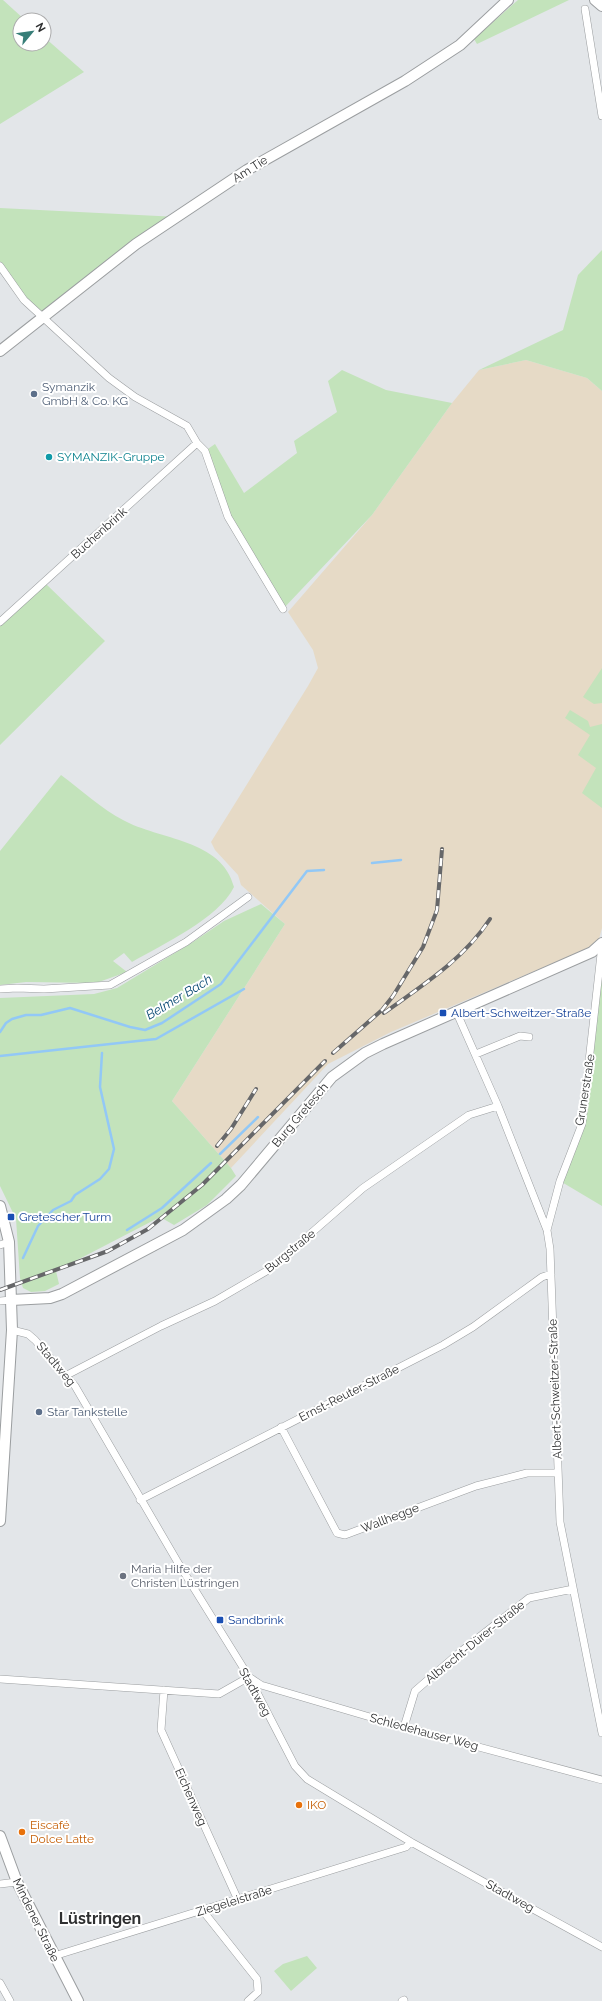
<svg xmlns="http://www.w3.org/2000/svg" width="602" height="2001" viewBox="0 0 602 2001" font-family="Raleway,sans-serif">
<rect width="100%" height="100%" fill="#e3e6e9"/>
<!-- industrial -->
<path fill="#e6dac6" d="M 526,360 L 587,378 L 602,391 L 602,928 L 599,939 L 589,948 L 391,1032 L 328,1064 L 231,1168 L 172,1101 L 285,924 L 241,885 L 238,875 L 215,850 L 211,842 L 308,686 L 318,668 L 313,650 L 288,612 L 372,515 L 452,403 L 479,370 Z"/>
<!-- green -->
<path fill="#c3e3bb" d="M 0,0 L 3,0 L 25,20 L 20,20 L 20,44 L 44,44 L 44,37 L 84,72 L 0,124 Z
M 518,0 L 569,0 L 477,44 L 474,39 Z
M 0,208 L 178,217 L 42,317 L 0,266 Z
M 602,250 L 602,391 L 587,378 L 526,360 L 479,370 L 563,330 L 578,275 Z
M 342,370 L 386,390 L 452,403 L 372,515 L 283,609 L 228,517 L 205,451 L 215,444 L 244,493 L 297,453 L 294,441 L 337,412 L 328,381 Z
M 46,584 L 105,641 L 0,745 L 0,626 Z
M 602,668 L 602,703 L 594,704 L 583,697 Z
M 570,710 L 588,721 L 590,727 L 602,724 L 602,808 L 582,793 L 596,768 L 578,755 L 590,735 L 565,718 Z
M 61,775 C 80,789 103,810 123,820 C 159,840 222,839 234,887 C 218,919 163,944 132,962 L 124,953 L 113,961 L 127,972 L 96,983 L 26,982 L 0,985 L 0,851 Z
M 261,904 L 285,924 L 172,1101 L 231,1168 L 236,1176 L 207,1205 L 174,1225 L 160,1217 L 56,1271 L 59,1284 L 45,1291 L 31,1292 L 23,1288 L 20,1278 L 16,1219 L 0,1186 L 0,998 L 94,994 L 117,988 L 193,942 L 224,921 Z
M 602,945 L 602,1206 L 560,1181 L 582,1124 Z
M 307,1956 L 317,1968 L 291,1991 L 274,1971 L 283,1964 Z"/>
<g fill="none" stroke-linecap="round" stroke-linejoin="round">
<!-- stream -->
<path stroke="#92c8f6" stroke-width="2.5" d="M 372,863 L 401,860
M 0,1032 L 6,1023 L 12,1019 L 26,1015 L 41,1015 L 70,1008 L 130,1027 L 145,1030 L 162,1023 L 221,984 L 307,871 L 324,870
M 0,1056 L 156,1039 L 244,989
M 220,1154 L 258,1117
M 127,1230 L 162,1208 L 211,1163
M 23,1258 L 38,1226 L 53,1210 L 71,1201 L 75,1195 L 100,1179 L 109,1169 L 114,1149 L 100,1087 L 102,1053"/>
<defs>
<path id="street" d="M 585,9 L 602,116
M 0,266 L 24,300 L 109,378 L 135,397 L 187,426 L 197,443 L 205,451 L 228,517 L 283,609
M 0,622 L 197,443
M 0,989 L 17,988 L 44,989 L 110,985 L 186,942 L 248,897
M 456,1011 L 498,1106 L 547,1230 L 550,1249 L 560,1522 L 602,1733
M 476,1054 L 520,1036 L 529,1037
M 547,1230 L 560,1181 L 582,1124 L 602,945
M 0,1245 L 9,1242
M 0,1301 L 11,1300
M 12,1330 L 28,1334 L 35,1340 L 75,1386 L 177,1561 L 249,1677 L 295,1766 L 307,1779 L 411,1842 L 602,1947
M 67,1375 L 161,1326 L 215,1301 L 270,1269 L 363,1188 L 469,1115 L 498,1106
M 281,1427 L 337,1533 L 345,1535 L 476,1486 L 527,1473 L 558,1473
M 140,1500 L 443,1345 L 473,1327 L 542,1277 L 551,1274
M 249,1677 L 261,1685 L 404,1727 L 602,1780
M 0,1679 L 219,1694 L 249,1677
M 164,1690 L 161,1730 L 238,1900
M 404,1727 L 415,1691 L 459,1653 L 529,1598 L 573,1589
M 0,1884 L 17,1882
M 203,1911 L 257,1979 L 258,1992 L 248,2001
M 54,1956 L 406,1847 L 411,1842
M 0,1983 L 10,2001
M 402,2001 L 404,2000"/>
<path id="secondary" d="M 595,0 L 602,6
M 0,351 L 136,244 L 247,170 L 405,81 L 460,45 L 508,0
M 0,1206 L 9,1242 L 12,1330 L 0,1521
M 11,1300 L 50,1298 L 62,1294 L 183,1230 L 226,1199 L 241,1185 L 332,1077 L 365,1053 L 383,1044 L 592,952 L 602,943
M 0,1836 L 17,1882 L 78,2001"/>
</defs>
<!-- street casing -->
<use href="#street" stroke="#9b9ea0" stroke-width="8"/>
<!-- secondary casing -->
<use href="#secondary" stroke="#9b9ea0" stroke-width="12"/>
<!-- street -->
<use href="#street" stroke="#fff" stroke-width="7"/>
<!-- secondary -->
<use href="#secondary" stroke="#fff" stroke-width="10"/>
<defs>
<path id="rail" d="M 384,1013 C 423,985 463,960 490,919
M 333,1053 L 382,1010 L 393,996 L 423,947 L 437,910 L 442,849
M 217,1146 L 231,1129 L 256,1089
M 0,1290 L 108,1251 L 148,1229 L 202,1185 L 325,1061"/>
</defs>
<!-- rail casing -->
<use href="#rail" stroke="#666769" stroke-width="4"/>
<!-- rail -->
<use href="#rail" stroke="#fff" stroke-width="2.5" stroke-dasharray="8" stroke-linecap="butt"/>
</g>
<!-- markers -->
<g fill="#5c6f8a" stroke="#fff" stroke-width="1.5">
<circle cx="34" cy="394" r="4"/>
<circle cx="39" cy="1412" r="4"/>
</g>
<circle fill="#0f9aa8" stroke="#fff" stroke-width="1.5" cx="49" cy="457" r="4"/>
<g fill="#1a4fb4" stroke="#fff" stroke-width="1.5">
<rect x="439" y="1009" width="8" height="8" rx="2"/>
<rect x="7" y="1213" width="8" height="8" rx="2"/>
<rect x="216" y="1616" width="8" height="8" rx="2"/>
</g>
<circle fill="#6b7280" stroke="#fff" stroke-width="1.5" cx="123" cy="1576" r="4"/>
<g fill="#e8710a" stroke="#fff" stroke-width="1.5">
<circle cx="299" cy="1805" r="4"/>
<circle cx="22" cy="1832" r="4"/>
</g>
<g text-anchor="middle" dominant-baseline="central" stroke-width="4" stroke-linejoin="round" paint-order="stroke">
<!-- street labels -->
<g font-size="12" fill="#2f3031" stroke="#fff">
<text transform="translate(250 169) rotate(-32)">Am Tie</text>
<text transform="translate(99 533) rotate(-42)">Buchenbrink</text>
<text transform="translate(585 1090) rotate(-81)">Grunerstraße</text>
<text transform="translate(300 1115) rotate(-50)">Burg Gretesch</text>
<text transform="translate(290 1251) rotate(-39)">Burgstraße</text>
<text transform="translate(56 1364) rotate(50)">Stadtweg</text>
<text transform="translate(555 1389) rotate(-92)">Albert-Schweitzer-Straße</text>
<text transform="translate(349 1393) rotate(-27)">Ernst-Reuter-Straße</text>
<text transform="translate(390 1518) rotate(-21)">Wallhegge</text>
<text transform="translate(475 1642) rotate(-39)">Albrecht-Dürer-Straße</text>
<text transform="translate(255 1692) rotate(61)">Stadtweg</text>
<text transform="translate(424 1732) rotate(15)">Schledehauser Weg</text>
<text transform="translate(191 1797) rotate(66)">Eichenweg</text>
<text transform="translate(510 1896) rotate(29)">Stadtweg</text>
<text transform="translate(234 1901) rotate(-17)">Ziegeleistraße</text>
<text transform="translate(36 1920) rotate(64)">Mindener Straße</text>
</g>
<!-- service labels -->
<g font-size="12" fill="#4e5e75" stroke="#fff" text-anchor="start">
<text x="42" y="387">Symanzik<tspan x="42" dy="14">GmbH &amp; Co. KG</tspan></text>
<text x="47" y="1412">Star Tankstelle</text>
</g>
<!-- culture labels -->
<g font-size="12" fill="#0d838f" stroke="#fff" text-anchor="start">
<text x="57" y="457">SYMANZIK-Gruppe</text>
</g>
<!-- transit labels -->
<g font-size="12" fill="#164399" stroke="#fff" text-anchor="start">
<text x="451" y="1013">Albert-Schweitzer-Straße</text>
<text x="19" y="1217">Gretescher Turm</text>
<text x="228" y="1620">Sandbrink</text>
</g>
<!-- worship labels -->
<g font-size="12" fill="#5b616d" stroke="#fff" text-anchor="start">
<text x="131" y="1569">Maria Hilfe der<tspan x="131" dy="14">Christen Lüstringen</tspan></text>
</g>
<!-- food labels -->
<g font-size="12" fill="#c56008" stroke="#fff" text-anchor="start">
<text x="307" y="1805">IKO</text>
<text x="30" y="1825">Eiscafé<tspan x="30" dy="14">Dolce Latte</tspan></text>
</g>
<!-- water labels -->
<g font-size="13" font-style="italic" fill="#064772" stroke="#fff">
<text transform="translate(179 997) rotate(-31)">Belmer Bach</text>
</g>
<!-- district labels -->
<g font-size="16" font-weight="bold" fill="#2f3031" stroke="#fff">
<text x="100" y="1918">Lüstringen</text>
</g>
</g>
<!-- north arrow -->
<g transform="translate(32 32) rotate(61)"><circle r="19" fill="#ffffff" stroke="#acacad"/>
<path d="M0-3L7 15L0 10L-7 15Z" fill="#377e78"/>
<text y="-6" font-size="11" font-weight="bold" text-anchor="middle" fill="#2f3031">N</text>
</g>
</svg>
